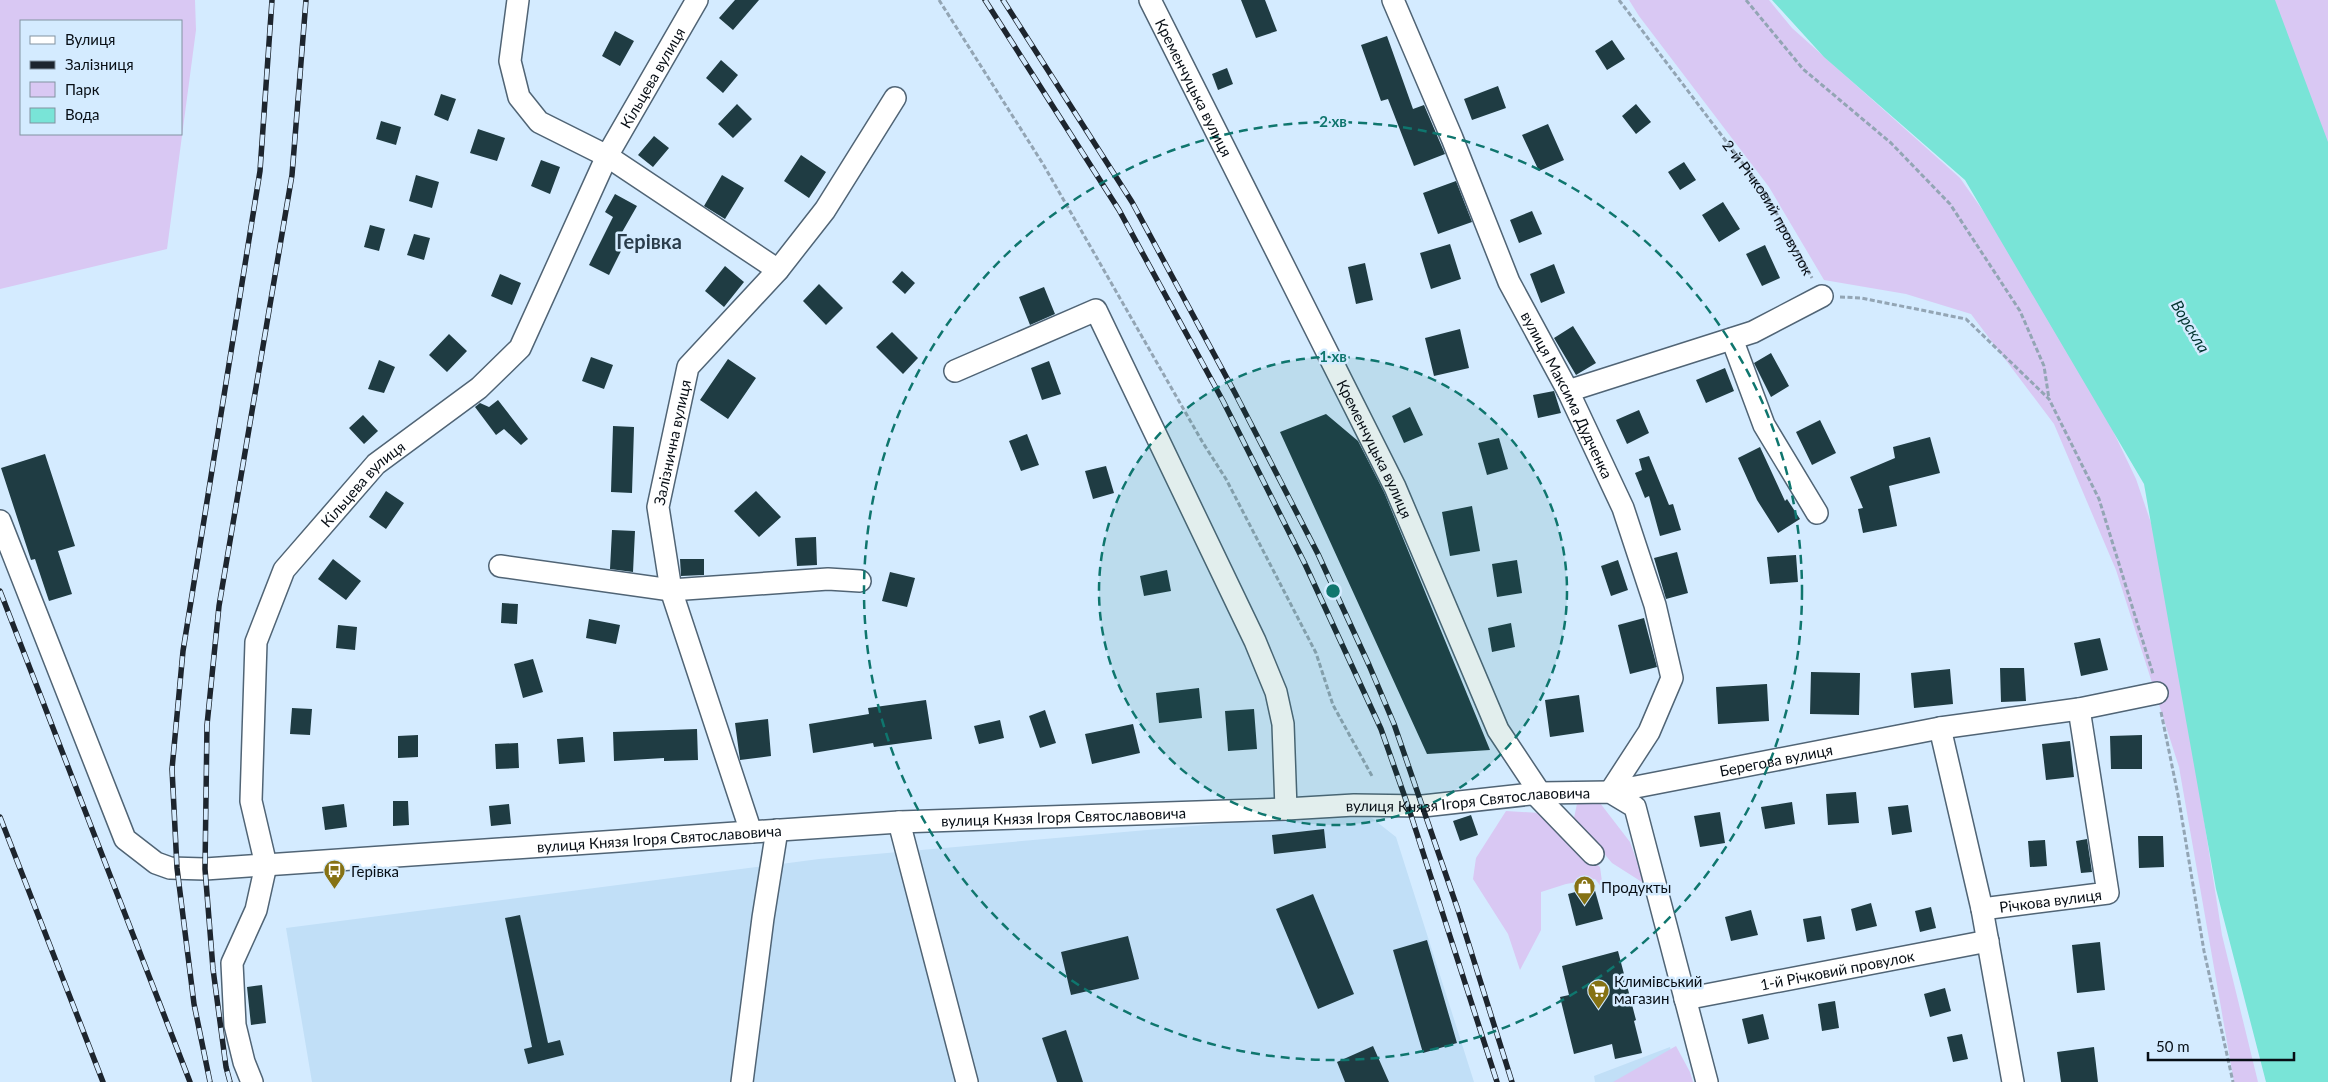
<svg xmlns="http://www.w3.org/2000/svg" width="2328" height="1082" viewBox="0 0 2328 1082" font-family="Lato,sans-serif">
<rect width="100%" height="100%" fill="#d4ebff"/>
<!-- built -->
<path fill="#c1dff7" d="M 1363,811 L 1396,837 L 1474,1082 L 312,1082 L 286,928 L 819,859 Z
M 1670,1047 L 1679,1082 L 1595,1082 L 1594,1076 Z"/>
<!-- green -->
<path fill="#d9c8f3" fill-rule="evenodd" d="M 0,0 L 195,0 L 196,30 L 167,249 L 0,289 ZM 21,21 L 181,21 L 181,134 L 21,134 Z
M 1629,0 L 1769,0 L 1792,28 L 1960,178 L 2060,320 L 2136,479 L 2163,558 L 2222,935 L 2258,1082 L 2234,1082 L 2179,767 L 2116,570 L 2054,424 L 1971,314 L 1906,294 L 1824,280 L 1769,187 L 1639,16 Z
M 2267,0 L 2328,0 L 2328,147 Z
M 1578,799 L 1600,803 L 1630,842 L 1645,884 L 1612,863 L 1574,818 Z
M 1506,811 L 1540,813 L 1600,867 L 1603,889 L 1595,879 L 1566,884 L 1541,892 L 1541,930 L 1520,970 L 1508,934 L 1473,879 L 1476,858 Z
M 1676,1046 L 1690,1072 L 1693,1082 L 1613,1082 Z"/>
<!-- water -->
<path fill="#79e4d7" d="M 1772,0 L 2275,0 L 2328,142 L 2328,1082 L 2266,1082 L 2216,889 L 2144,484 L 1965,180 L 1824,57 Z"/>
<!-- building -->
<path fill="#1f3c43" d="M 735,0 L 759,0 L 733,30 L 719,18 Z
M 1241,0 L 1265,0 L 1277,31 L 1256,38 Z
M 615,31 L 634,41 L 620,66 L 602,56 Z
M 1387,36 L 1413,109 L 1424,105 L 1445,154 L 1414,166 L 1388,99 L 1381,101 L 1361,45 Z
M 1612,40 L 1625,59 L 1607,70 L 1595,51 Z
M 721,60 L 738,75 L 723,93 L 706,78 Z
M 1227,68 L 1233,84 L 1218,90 L 1212,74 Z
M 1498,86 L 1506,108 L 1472,120 L 1464,99 Z
M 441,94 L 456,99 L 448,121 L 434,115 Z
M 737,104 L 752,119 L 733,138 L 718,124 Z
M 1636,104 L 1651,122 L 1636,134 L 1622,116 Z
M 381,121 L 401,127 L 396,145 L 376,139 Z
M 1548,124 L 1564,160 L 1539,171 L 1522,135 Z
M 478,129 L 505,138 L 497,161 L 470,153 Z
M 654,136 L 669,148 L 653,167 L 638,155 Z
M 801,155 L 826,172 L 809,198 L 784,181 Z
M 541,160 L 560,167 L 550,194 L 531,186 Z
M 1684,162 L 1696,180 L 1680,190 L 1668,172 Z
M 416,175 L 439,182 L 432,208 L 409,201 Z
M 722,175 L 744,188 L 725,219 L 704,206 Z
M 1456,181 L 1472,222 L 1438,234 L 1423,193 Z
M 615,194 L 637,206 L 617,241 L 624,245 L 609,275 L 589,265 L 613,217 L 605,212 Z
M 1723,202 L 1740,229 L 1719,242 L 1702,215 Z
M 1532,211 L 1542,234 L 1519,243 L 1510,220 Z
M 370,225 L 385,229 L 379,251 L 364,247 Z
M 414,234 L 430,238 L 424,260 L 407,255 Z
M 1450,244 L 1461,279 L 1431,289 L 1420,253 Z
M 1765,245 L 1780,278 L 1762,286 L 1746,254 Z
M 1365,263 L 1373,300 L 1356,304 L 1348,267 Z
M 1554,264 L 1565,293 L 1541,303 L 1530,274 Z
M 725,266 L 744,282 L 724,307 L 705,291 Z
M 902,271 L 915,283 L 905,294 L 892,282 Z
M 500,274 L 521,283 L 512,305 L 491,296 Z
M 819,284 L 843,308 L 826,325 L 803,301 Z
M 1044,287 L 1055,314 L 1030,325 L 1019,297 Z
M 1573,326 L 1596,363 L 1576,375 L 1554,338 Z
M 1460,329 L 1469,368 L 1434,376 L 1425,338 Z
M 892,332 L 918,358 L 903,374 L 876,347 Z
M 449,334 L 467,351 L 447,372 L 429,355 Z
M 1771,353 L 1789,386 L 1771,397 L 1754,363 Z
M 591,357 L 613,365 L 604,389 L 582,381 Z
M 728,359 L 756,378 L 728,419 L 700,400 Z
M 379,360 L 395,367 L 384,393 L 368,389 Z
M 1049,361 L 1061,394 L 1042,400 L 1031,368 Z
M 1725,368 L 1734,391 L 1706,403 L 1696,380 Z
M 1554,391 L 1561,413 L 1538,418 L 1533,395 Z
M 498,400 L 528,439 L 521,445 L 504,429 L 496,435 L 475,407 L 480,403 L 489,407 Z
M 1410,407 L 1423,435 L 1404,443 L 1392,416 Z
M 1639,410 L 1649,433 L 1627,444 L 1616,420 Z
M 1326,414 L 1358,441 L 1384,492 L 1490,750 L 1427,754 L 1280,432 Z
M 363,415 L 378,431 L 364,444 L 349,428 Z
M 1820,420 L 1836,453 L 1812,465 L 1796,432 Z
M 613,426 L 634,427 L 632,493 L 611,492 Z
M 1027,434 L 1039,465 L 1021,471 L 1009,441 Z
M 1930,437 L 1940,473 L 1889,486 L 1897,526 L 1863,533 L 1858,509 L 1863,508 L 1850,477 L 1895,458 L 1893,447 Z
M 1499,438 L 1508,469 L 1487,475 L 1478,443 Z
M 1760,447 L 1785,501 L 1787,499 L 1800,519 L 1778,533 L 1757,500 L 1738,458 Z
M 45,454 L 75,546 L 58,551 L 72,594 L 49,601 L 35,559 L 31,560 L 1,468 Z
M 1649,456 L 1669,505 L 1673,504 L 1681,530 L 1660,536 L 1649,496 L 1645,498 L 1635,473 L 1642,470 L 1639,459 Z
M 1106,466 L 1114,493 L 1093,499 L 1085,471 Z
M 386,491 L 404,503 L 386,529 L 369,517 Z
M 756,491 L 781,517 L 759,537 L 734,511 Z
M 1472,506 L 1480,551 L 1450,556 L 1442,512 Z
M 612,530 L 635,531 L 633,572 L 610,569 Z
M 816,537 L 817,565 L 797,566 L 795,538 Z
M 1677,552 L 1688,593 L 1666,599 L 1654,558 Z
M 1796,555 L 1798,582 L 1770,584 L 1767,557 Z
M 333,559 L 361,581 L 346,600 L 318,579 Z
M 680,559 L 704,559 L 704,575 L 681,576 Z
M 1517,560 L 1522,593 L 1497,597 L 1492,564 Z
M 1618,560 L 1628,590 L 1611,596 L 1601,566 Z
M 1167,570 L 1171,591 L 1144,596 L 1140,576 Z
M 890,572 L 915,578 L 907,607 L 882,601 Z
M 502,603 L 518,604 L 517,624 L 501,623 Z
M 1644,618 L 1657,667 L 1630,674 L 1618,625 Z
M 589,619 L 620,625 L 616,644 L 586,638 Z
M 1511,623 L 1515,647 L 1492,652 L 1488,628 Z
M 338,625 L 357,627 L 355,650 L 336,648 Z
M 2100,638 L 2108,670 L 2081,676 L 2074,643 Z
M 533,659 L 543,692 L 523,698 L 514,664 Z
M 2000,668 L 2024,668 L 2026,701 L 2001,702 Z
M 1950,669 L 1953,704 L 1914,708 L 1911,673 Z
M 1811,672 L 1860,673 L 1859,715 L 1810,714 Z
M 1767,684 L 1769,721 L 1718,724 L 1716,687 Z
M 1199,688 L 1202,718 L 1159,723 L 1156,693 Z
M 1579,695 L 1584,732 L 1550,737 L 1545,700 Z
M 926,700 L 932,739 L 874,747 L 873,743 L 813,753 L 809,724 L 869,714 L 868,708 Z
M 292,708 L 312,709 L 310,735 L 290,734 Z
M 1254,709 L 1257,749 L 1228,751 L 1225,711 Z
M 1045,710 L 1056,743 L 1040,748 L 1029,716 Z
M 768,719 L 771,756 L 740,760 L 735,723 Z
M 1000,720 L 1004,738 L 979,744 L 974,726 Z
M 1133,724 L 1140,753 L 1092,764 L 1085,734 Z
M 697,729 L 698,760 L 664,761 L 664,758 L 614,761 L 613,732 Z
M 418,735 L 418,757 L 398,758 L 398,736 Z
M 2142,735 L 2142,769 L 2111,769 L 2110,736 Z
M 583,737 L 585,762 L 559,764 L 557,739 Z
M 2070,741 L 2074,777 L 2046,780 L 2042,744 Z
M 518,743 L 519,768 L 496,769 L 495,744 Z
M 1856,792 L 1859,823 L 1828,825 L 1826,794 Z
M 393,801 L 408,801 L 409,825 L 393,826 Z
M 1792,802 L 1795,824 L 1765,829 L 1761,807 Z
M 344,804 L 347,827 L 325,830 L 322,807 Z
M 509,804 L 511,824 L 491,826 L 489,806 Z
M 1908,805 L 1912,832 L 1892,835 L 1888,807 Z
M 1720,812 L 1725,843 L 1700,847 L 1694,816 Z
M 1471,815 L 1478,835 L 1460,841 L 1453,821 Z
M 1324,829 L 1326,848 L 1274,854 L 1272,835 Z
M 2138,836 L 2163,836 L 2164,867 L 2139,868 Z
M 2087,839 L 2092,872 L 2081,873 L 2076,841 Z
M 2045,840 L 2047,866 L 2030,867 L 2028,841 Z
M 1594,887 L 1603,919 L 1576,926 L 1568,894 Z
M 1313,894 L 1354,994 L 1318,1009 L 1276,909 Z
M 1871,903 L 1877,926 L 1856,931 L 1851,909 Z
M 1931,907 L 1936,928 L 1920,932 L 1915,911 Z
M 1751,910 L 1758,935 L 1731,941 L 1725,917 Z
M 520,915 L 548,1043 L 560,1040 L 564,1055 L 528,1064 L 524,1049 L 532,1047 L 505,918 Z
M 1821,916 L 1825,939 L 1807,942 L 1803,919 Z
M 1128,936 L 1139,979 L 1071,995 L 1061,952 Z
M 1427,940 L 1457,1043 L 1423,1053 L 1393,950 Z
M 2100,942 L 2105,990 L 2077,993 L 2072,945 Z
M 1618,951 L 1636,1020 L 1634,1021 L 1642,1053 L 1615,1059 L 1612,1044 L 1574,1054 L 1560,997 L 1569,995 L 1562,966 Z
M 262,985 L 266,1023 L 251,1025 L 247,987 Z
M 1945,988 L 1951,1011 L 1930,1017 L 1924,994 Z
M 1835,1001 L 1839,1028 L 1822,1031 L 1818,1004 Z
M 1763,1014 L 1769,1039 L 1748,1044 L 1742,1019 Z
M 1066,1030 L 1083,1082 L 1057,1082 L 1042,1038 Z
M 1962,1034 L 1968,1059 L 1953,1062 L 1947,1037 Z
M 1373,1046 L 1389,1082 L 1345,1082 L 1337,1062 Z
M 2094,1047 L 2098,1082 L 2061,1082 L 2057,1052 Z"/>
<g fill="none" stroke-linecap="round" stroke-linejoin="round">
<defs>
<g id="minor">
<path d="M 518,0 L 510,61 L 519,97 L 539,122 L 607,156 L 778,270"/>
<path id="s2" d="M 1150,0 L 1395,487 L 1498,730 L 1540,793"/>
<path id="s3" d="M 1393,0 L 1452,138 L 1509,282 L 1568,391 L 1623,508 L 1655,605 L 1672,678 L 1649,732 L 1610,792"/>
<path d="M 1732,339 L 1764,425 L 1817,513"/>
<path d="M 955,371 L 1096,310 L 1255,641 L 1276,692 L 1283,724 L 1286,809"/>
<path d="M 1568,391 L 1753,332 L 1822,296"/>
<path id="s4" d="M 0,521 L 125,839 L 156,863 L 170,868 L 205,869 L 899,822 L 1286,809 L 1354,805 L 1423,806 L 1540,793 L 1610,792 L 1635,807 L 1707,1082"/>
<path d="M 500,566 L 671,590 L 828,579 L 860,581"/>
<path d="M 1940,728 L 1982,909 L 2013,1082"/>
<path id="s5" d="M 1610,792 L 1940,728 L 2079,709 L 2157,693"/>
<path d="M 1535,794 L 1593,854"/>
<path d="M 899,822 L 967,1082"/>
<path id="s6" d="M 751,832 L 671,590 L 658,507 L 688,367 L 778,270 L 825,210 L 895,98"/>
<path id="s7" d="M 1982,909 L 2108,893 L 2079,709"/>
<path id="s8" d="M 1685,999 L 1988,941"/>
<path id="s9" d="M 252,1082 L 244,1062 L 235,1025 L 232,963 L 256,910 L 266,865 L 251,801 L 256,642 L 284,570 L 376,464 L 479,388 L 520,348 L 607,156 L 697,0"/>
<path d="M 742,1082 L 763,918 L 777,830"/>
</g>
</defs>
<!-- minor casing -->
<use href="#minor" stroke="#506475" stroke-width="24"/>
<!-- path -->
<g stroke="#93a5b4" stroke-width="3" stroke-dasharray="5 2.5" stroke-linecap="butt">
<path d="M 939,0 L 1043,164 L 1203,443 L 1226,479 L 1316,653 L 1333,705 L 1372,776"/>
<path id="s1" d="M 1619,0 L 1766,194 L 1812,278"/>
<path d="M 1746,0 L 1803,69 L 1891,143 L 1950,204 L 2020,311 L 2044,366 L 2049,399"/>
<path d="M 1840,297 L 1861,298 L 1966,319 L 2049,399 L 2099,499 L 2153,674"/>
<path d="M 2161,712 L 2178,795 L 2204,951 L 2233,1082"/>
</g>
<!-- minor -->
<use href="#minor" stroke="#fff" stroke-width="21"/>
<defs>
<path id="rail" d="M 985,0 L 1119,210 L 1223,401 L 1304,562 L 1381,729 L 1408,806 L 1497,1082
M 1003,0 L 1132,202 L 1235,393 L 1318,554 L 1369,665 L 1394,724 L 1458,910 L 1512,1082
M 0,591 L 190,1082
M 0,817 L 103,1082
M 210,1082 L 194,1004 L 177,868 L 172,769 L 183,651 L 260,171 L 272,0
M 230,1082 L 226,1067 L 213,969 L 205,869 L 207,725 L 219,606 L 292,175 L 306,0"/>
</defs>
<!-- rail casing -->
<use href="#rail" stroke="#1d252e" stroke-width="5.5"/>
<!-- rail -->
<use href="#rail" stroke="#d4ebff" stroke-width="4" stroke-dasharray="11" stroke-linecap="butt"/>
</g>
<!-- distance rings -->
<circle cx="1333" cy="591" r="234" fill="#0f766e" fill-opacity=".12"/>
<g fill="none" stroke="#0f766e" stroke-width="2.5" stroke-dasharray="9 6">
<circle cx="1333" cy="591" r="234"/>
<circle cx="1333" cy="591" r="469"/>
</g>
<!-- icons -->
<defs>
<symbol id="bus-pin" viewBox="-11 -11 22 30"><path d="M0 17L-7.5 6A9.5 9.5 0 1 1 7.5 6Z" fill="#867214" stroke="#d4ebff"/><path d="M-5-6H5V4H4V6H2V4H-2V6H-4V4H-5ZM-3.5-4V0h7V-4ZM-3.5 1.2v1.5H-2V1.2ZM2 1.2v1.5H3.5V1.2Z" fill="#fff"/></symbol>
<symbol id="shop-pin" viewBox="-11 -11 22 30"><path d="M0 17L-7.5 6A9.5 9.5 0 1 1 7.5 6Z" fill="#867214" stroke="#d4ebff"/><path d="M-5-2.5h2.3a2.7 3.5 0 0 1 5.4 0H5L5.5 6h-11ZM-1.5-2.5h3a1.5 2.3 0 0 0-3 0Z" fill="#fff"/></symbol>
<symbol id="supermarket-pin" viewBox="-11 -11 22 30"><path d="M0 17L-7.5 6A9.5 9.5 0 1 1 7.5 6Z" fill="#867214" stroke="#d4ebff"/><path d="M-6-5.5h2.5l.6 2H6L4.5 2H-2.5L-4.4-4H-6ZM-1.5 3.2a1.3 1.3 0 1 0 .1 0ZM3 3.2a1.3 1.3 0 1 0 .1 0Z" fill="#fff"/></symbol>
</defs>
<g fill-rule="evenodd">
<use href="#bus-pin" x="322" y="858" width="25" height="34"/>
<use href="#shop-pin" x="1572" y="874" width="25" height="34"/>
<use href="#supermarket-pin" x="1586" y="978" width="25" height="34"/>
</g>
<g text-anchor="middle" dominant-baseline="central" stroke-width="5" stroke-linejoin="round" paint-order="stroke">
<!-- street labels -->
<g font-size="15" fill="#070e15" stroke="#d4ebff">
<text stroke="none"><textPath href="#s9" startOffset="1155">Кільцева вулиця</textPath></text>
<text stroke="none"><textPath href="#s2" startOffset="98">Кременчуцька вулиця</textPath></text>
<text stroke="none"><textPath href="#s1" startOffset="256">2-й Річковий провулок</textPath></text>
<text stroke="none"><textPath href="#s3" startOffset="432">вулиця Максима Дудченка</textPath></text>
<text stroke="none"><textPath href="#s6" startOffset="405">Залізнична вулиця</textPath></text>
<text stroke="none"><textPath href="#s2" startOffset="502">Кременчуцька вулиця</textPath></text>
<text stroke="none"><textPath href="#s9" startOffset="645">Кільцева вулиця</textPath></text>
<text stroke="none"><textPath href="#s5" startOffset="169">Берегова вулиця</textPath></text>
<text stroke="none"><textPath href="#s4" startOffset="1696">вулиця Князя Ігоря Святославовича</textPath></text>
<text stroke="none"><textPath href="#s4" startOffset="1291">вулиця Князя Ігоря Святославовича</textPath></text>
<text stroke="none"><textPath href="#s4" startOffset="886">вулиця Князя Ігоря Святославовича</textPath></text>
<text stroke="none"><textPath href="#s7" startOffset="69">Річкова вулиця</textPath></text>
<text stroke="none"><textPath href="#s8" startOffset="155">1-й Річковий провулок</textPath></text>
</g>
<!-- poi labels -->
<g font-size="15" fill="#070e15" stroke="#d4ebff" text-anchor="start">
<text x="351" y="871">Герівка</text>
<text x="1601" y="887">Продукты</text>
<text x="1614" y="981">Климівський<tspan x="1614" dy="17">магазин</tspan></text>
</g>
<!-- water labels -->
<g font-size="16" font-style="italic" fill="#00332e" stroke="#d4ebff">
<text transform="translate(2191 326) rotate(59)">Ворскла</text>
</g>
<!-- district labels -->
<g font-size="20" font-weight="bold" fill="#2a3d4c" stroke="#d4ebff">
<text x="649" y="241">Герівка</text>
</g>
</g>
<circle cx="1333" cy="591" r="8" fill="#0f766e" stroke="#d4ebff" stroke-width="2.5"/>
<g font-size="15" text-anchor="middle" font-weight="bold" fill="#0f766e" stroke="#d4ebff" stroke-width="5" stroke-linejoin="round" paint-order="stroke">
<text x="1333" y="127">2 хв</text>
<text x="1333" y="362">1 хв</text>
</g>
<!-- legend -->
<rect x="20" y="20" width="162" height="115" fill="#d4ebff" stroke="#8293a1"/>
<rect x="30" y="36" width="25" height="8" fill="#ffffff" stroke="#8293a1"/>
<text x="65" y="45" font-size="15" fill="#070e15">Вулиця</text>
<rect x="30" y="61" width="25" height="8" fill="#1d252e" stroke="#8293a1"/>
<text x="65" y="70" font-size="15" fill="#070e15">Залізниця</text>
<rect x="30" y="82" width="25" height="15" fill="#d9c8f3" stroke="#8293a1"/>
<text x="65" y="95" font-size="15" fill="#070e15">Парк</text>
<rect x="30" y="108" width="25" height="15" fill="#79e4d7" stroke="#8293a1"/>
<text x="65" y="120" font-size="15" fill="#070e15">Вода</text>
<!-- scale -->
<path d="M2148 1052v8h146v-8" fill="none" stroke="#070e15" stroke-width="2.5"/>
<text x="2156" y="1052" font-size="15" fill="#070e15" stroke="#d4ebff" stroke-width="4" paint-order="stroke">50 m</text>
</svg>
